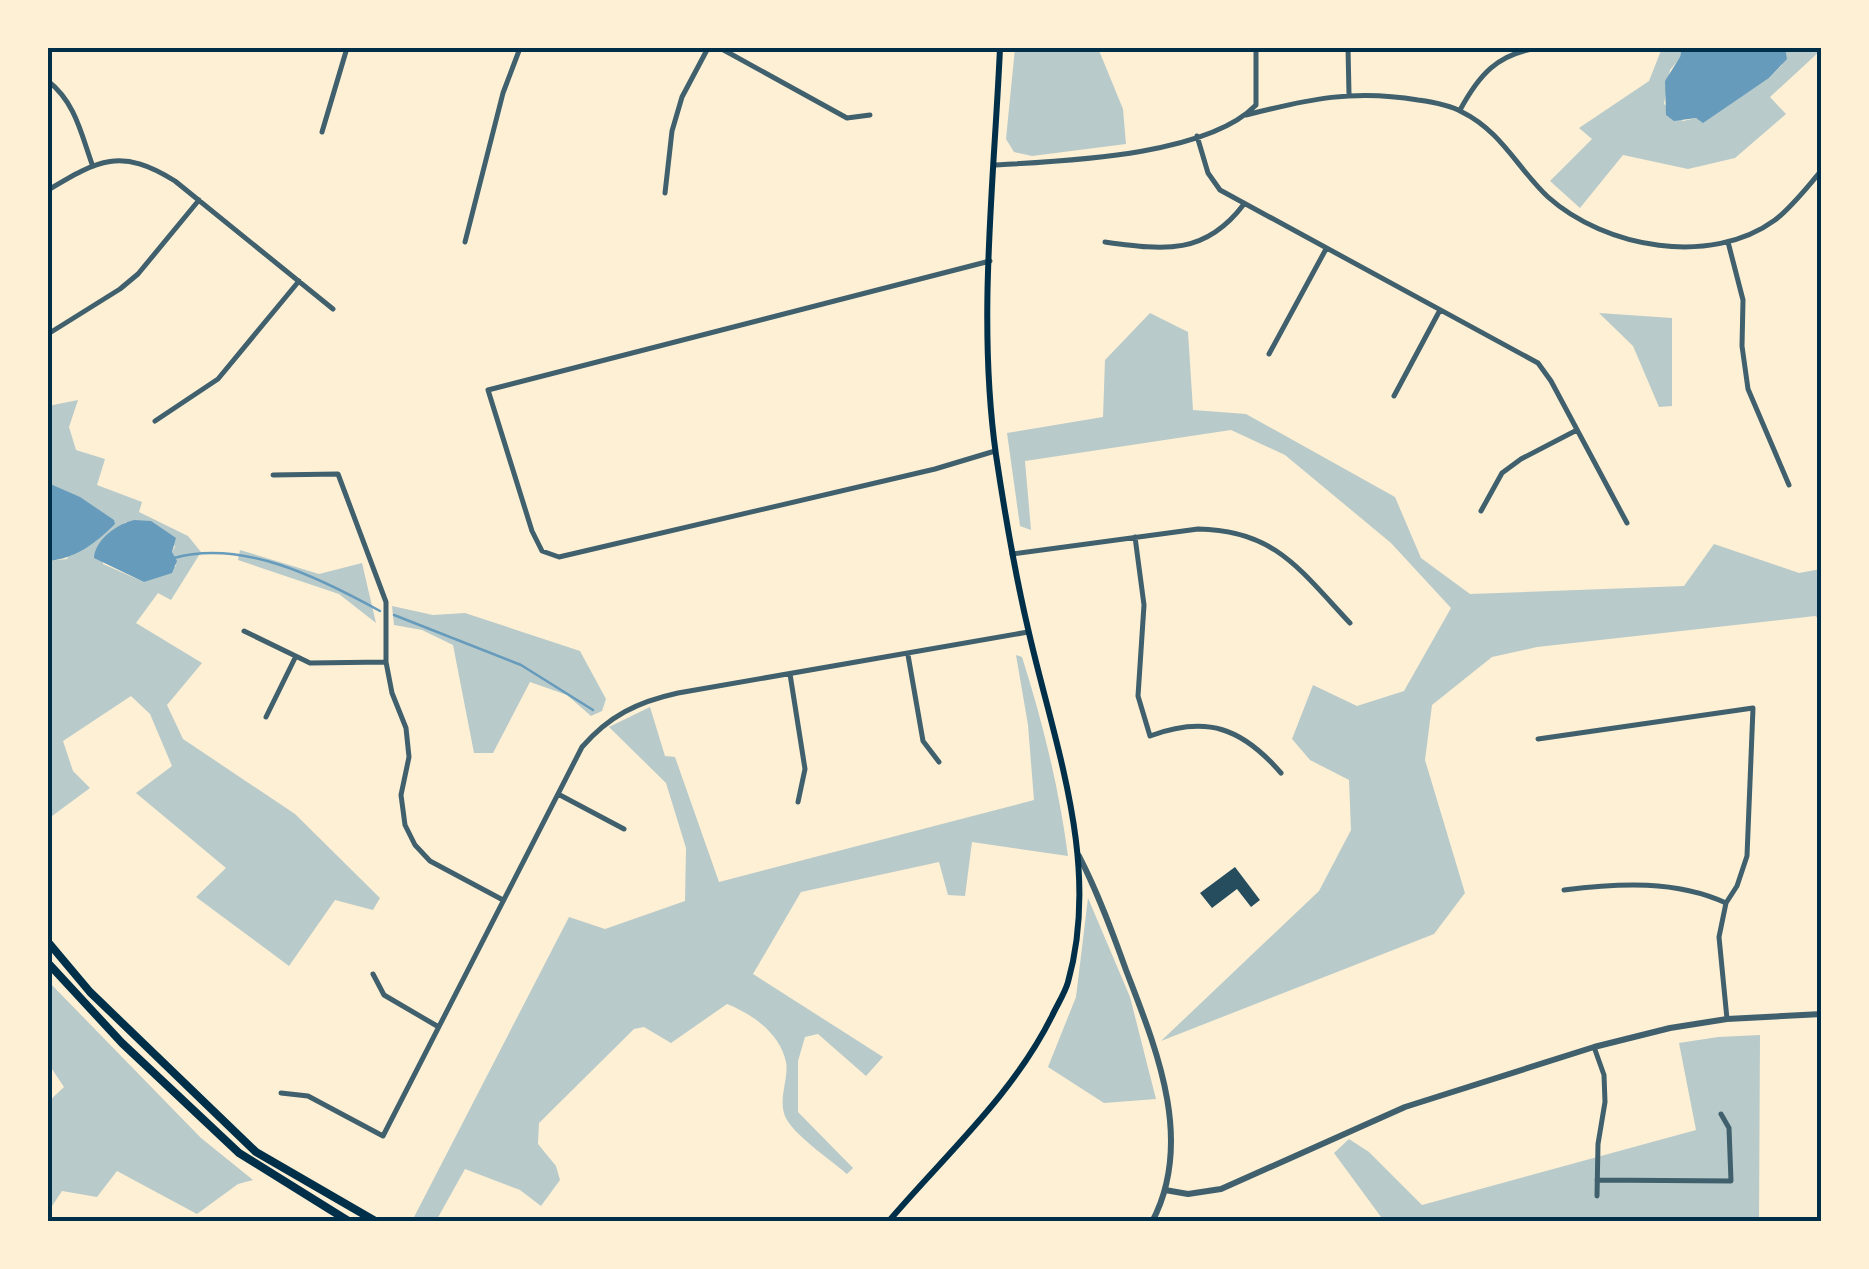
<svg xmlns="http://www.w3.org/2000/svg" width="1869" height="1269" viewBox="0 0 1869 1269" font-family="'Varela Round',sans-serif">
<rect width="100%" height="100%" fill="#fdf0d5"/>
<!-- green -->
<path fill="#b9caca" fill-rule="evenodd" d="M 1015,48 L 1098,48 L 1123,109 L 1126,144 L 1032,156 L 1014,152 L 1006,139 Z
M 1662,48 L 1682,48 L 1680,58 L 1670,70 L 1664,104 L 1683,121 L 1696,118 L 1703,122 L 1769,78 L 1782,65 L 1785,48 L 1821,48 L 1821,50 L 1770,97 L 1786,114 L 1735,158 L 1688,169 L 1623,155 L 1580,208 L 1550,181 L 1592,139 L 1579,128 L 1649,81 Z
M 1150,313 L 1188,332 L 1193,410 L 1246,414 L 1395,497 L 1421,558 L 1470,594 L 1684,586 L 1714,544 L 1799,573 L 1821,569 L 1821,619 L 1815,616 L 1537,647 L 1492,657 L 1432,705 L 1425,760 L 1465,893 L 1434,934 L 1161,1041 L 1319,891 L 1351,830 L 1349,780 L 1310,760 L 1292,739 L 1313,685 L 1357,706 L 1404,691 L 1451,608 L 1391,543 L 1285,455 L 1231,430 L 1025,461 L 1031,530 L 1020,526 L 1007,433 L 1103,417 L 1105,360 Z
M 1599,313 L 1672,318 L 1672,406 L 1659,407 L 1633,346 Z
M 78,400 L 69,427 L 76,450 L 105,459 L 97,485 L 142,502 L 139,512 L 188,536 L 201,552 L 171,600 L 158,593 L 136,623 L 202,663 L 167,705 L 183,739 L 295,814 L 380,898 L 373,910 L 335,900 L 289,966 L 196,897 L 226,868 L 136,793 L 172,766 L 150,714 L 131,696 L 63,741 L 73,771 L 90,788 L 48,819 L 48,561 L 67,559 L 93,507 L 48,483 L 48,406 ZM 126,522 L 175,546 L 172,552 L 176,566 L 144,582 L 103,564 L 102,541 Z
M 240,550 L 319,574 L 362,563 L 376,623 L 339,594 L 238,560 Z
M 392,606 L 433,615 L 465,613 L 580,651 L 606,699 L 602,711 L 591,716 L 567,695 L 530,682 L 493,753 L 474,753 L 453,645 L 422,630 L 394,625 Z
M 1016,655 L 1022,657 C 1043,723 1059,788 1068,856 L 972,842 L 965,896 L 948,895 L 939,862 L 801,892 L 753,974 L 883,1057 L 866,1076 L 818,1034 L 805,1037 L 798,1061 L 798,1112 L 853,1168 L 847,1174 C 831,1160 792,1134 785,1116 C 778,1099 789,1078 786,1062 C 780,1033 752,1014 727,1004 L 671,1043 L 644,1027 L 634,1029 L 539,1123 L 538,1144 L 556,1166 L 560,1180 L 541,1206 L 520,1190 L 465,1169 L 436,1221 L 412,1221 L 569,917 L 605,929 L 685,901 L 686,848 L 666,783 L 609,727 L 650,707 L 665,756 L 675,757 L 719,882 L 1034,800 L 1028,725 Z
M 1088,898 L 1130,997 L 1156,1099 L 1104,1103 L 1048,1067 L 1076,997 Z
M 48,981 L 201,1138 L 253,1180 L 238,1184 L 197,1214 L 117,1171 L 97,1197 L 62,1191 L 48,1212 L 48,1102 L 64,1087 L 48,1063 Z
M 1760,1035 L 1759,1221 L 1384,1221 L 1334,1153 L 1349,1139 L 1369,1152 L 1422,1205 L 1696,1130 L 1679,1043 L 1718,1037 Z"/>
<!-- water -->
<path fill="#669bbc" d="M 1682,48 L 1785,48 L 1787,59 L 1769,78 L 1703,123 L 1696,118 L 1674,121 L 1666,115 L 1665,81 L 1680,57 Z
M 48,483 L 80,497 L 114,520 L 115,524 C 96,543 75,559 48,561 Z
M 134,520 L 151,521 L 176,538 L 172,552 L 177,561 L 172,573 L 144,582 L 94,558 C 95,540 117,524 134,520 Z"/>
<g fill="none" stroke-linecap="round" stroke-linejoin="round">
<!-- stream -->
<path stroke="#669bbc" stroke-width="2.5" d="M 174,558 C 243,539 320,578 380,611
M 394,615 L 521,665 L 593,710"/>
</g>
<!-- building -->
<path fill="#264d5e" d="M 1235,867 L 1260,900 L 1251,907 L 1237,889 L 1212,908 L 1200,893 Z"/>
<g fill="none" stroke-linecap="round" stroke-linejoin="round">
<!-- minor -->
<path stroke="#3f606c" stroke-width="5" d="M 720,48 L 847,118 L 870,115
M 1348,48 L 1349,94
M 48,81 C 75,102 81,133 92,164
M 1460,110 C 1479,75 1497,54 1538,48
M 1246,115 C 1309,99 1354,89 1418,100 C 1433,102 1450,105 1462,112 C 1501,131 1518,169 1548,197 C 1605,248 1711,267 1775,220 C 1792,207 1807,187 1822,170
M 322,132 L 347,48
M 1197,136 L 1208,173 L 1220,190 L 1538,363 L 1551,381 L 1627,523
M 995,165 C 1064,161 1207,156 1256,105 L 1256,48
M 48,190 C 98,160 121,147 175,181 L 333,309
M 665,193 L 672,131 L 682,97 L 708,48
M 465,242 L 503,93 L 520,48
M 1105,242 C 1164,250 1205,256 1244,204
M 1728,242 L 1743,300 L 1742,346 L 1748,389 L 1789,485
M 990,261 L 488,390 L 532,531 L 542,551 L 559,557 L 935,469 L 995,451
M 48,334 L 120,289 L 138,274 L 199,200
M 1269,354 L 1326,249
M 1394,396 L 1440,310
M 155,421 L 218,379 L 299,281
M 273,475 L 338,474 L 386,602 L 386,662 L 392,693 L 406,728 L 409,757 L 401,795 L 405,825 L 415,845 L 430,861 L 503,900
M 1481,511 L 1502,473 L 1521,459 L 1577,430
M 1135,537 L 1144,605 L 1138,696 L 1150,736 C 1207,715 1242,728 1281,773
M 1012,554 L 1198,529 C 1275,530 1300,570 1350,623
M 244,631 L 310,663 L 386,662
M 908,655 L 923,741 L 939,762
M 790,674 L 805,769 L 798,802
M 266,717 L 295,658
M 1538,739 L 1753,708 L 1747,856 L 1737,886 L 1726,903 L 1719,937 L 1727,1019
M 558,794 L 624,829
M 1564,890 C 1619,883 1676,880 1726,903
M 373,974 L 384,995 L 437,1026
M 1820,1014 L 1822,1035
M 1594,1047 L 1604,1075 L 1605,1102 L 1598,1144 L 1597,1196
M 281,1093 L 308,1096 L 383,1136 L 582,747 C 609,716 637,702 678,693 L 1028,632
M 1597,1180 L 1731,1181 L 1729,1128 L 1721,1114
M 1821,1222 L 1822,1153"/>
<!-- tertiary -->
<path stroke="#3f606c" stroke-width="6" d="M 1079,856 C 1098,893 1112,931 1126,970 C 1156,1048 1195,1141 1152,1222
M 1165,1190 L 1188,1194 L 1221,1189 L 1405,1107 L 1594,1047 L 1670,1028 L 1727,1019 L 1822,1014"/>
<!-- secondary -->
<path stroke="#003049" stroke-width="6" d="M 888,1222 C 945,1155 1013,1095 1052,1016 C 1057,1005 1065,993 1068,982 C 1101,865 1055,746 1029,633 C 1015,574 1005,515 996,455 C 977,321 994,182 1000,48"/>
<!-- primary -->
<path stroke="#003049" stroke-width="8" d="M 48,942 L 90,992 L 256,1152 L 377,1222
M 48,963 L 122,1043 L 239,1153 L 350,1222"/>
</g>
<!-- border -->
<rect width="1869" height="1269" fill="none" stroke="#fdf0d5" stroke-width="100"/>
<rect x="50" y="50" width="1769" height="1169" fill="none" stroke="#003049" stroke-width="4"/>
</svg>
